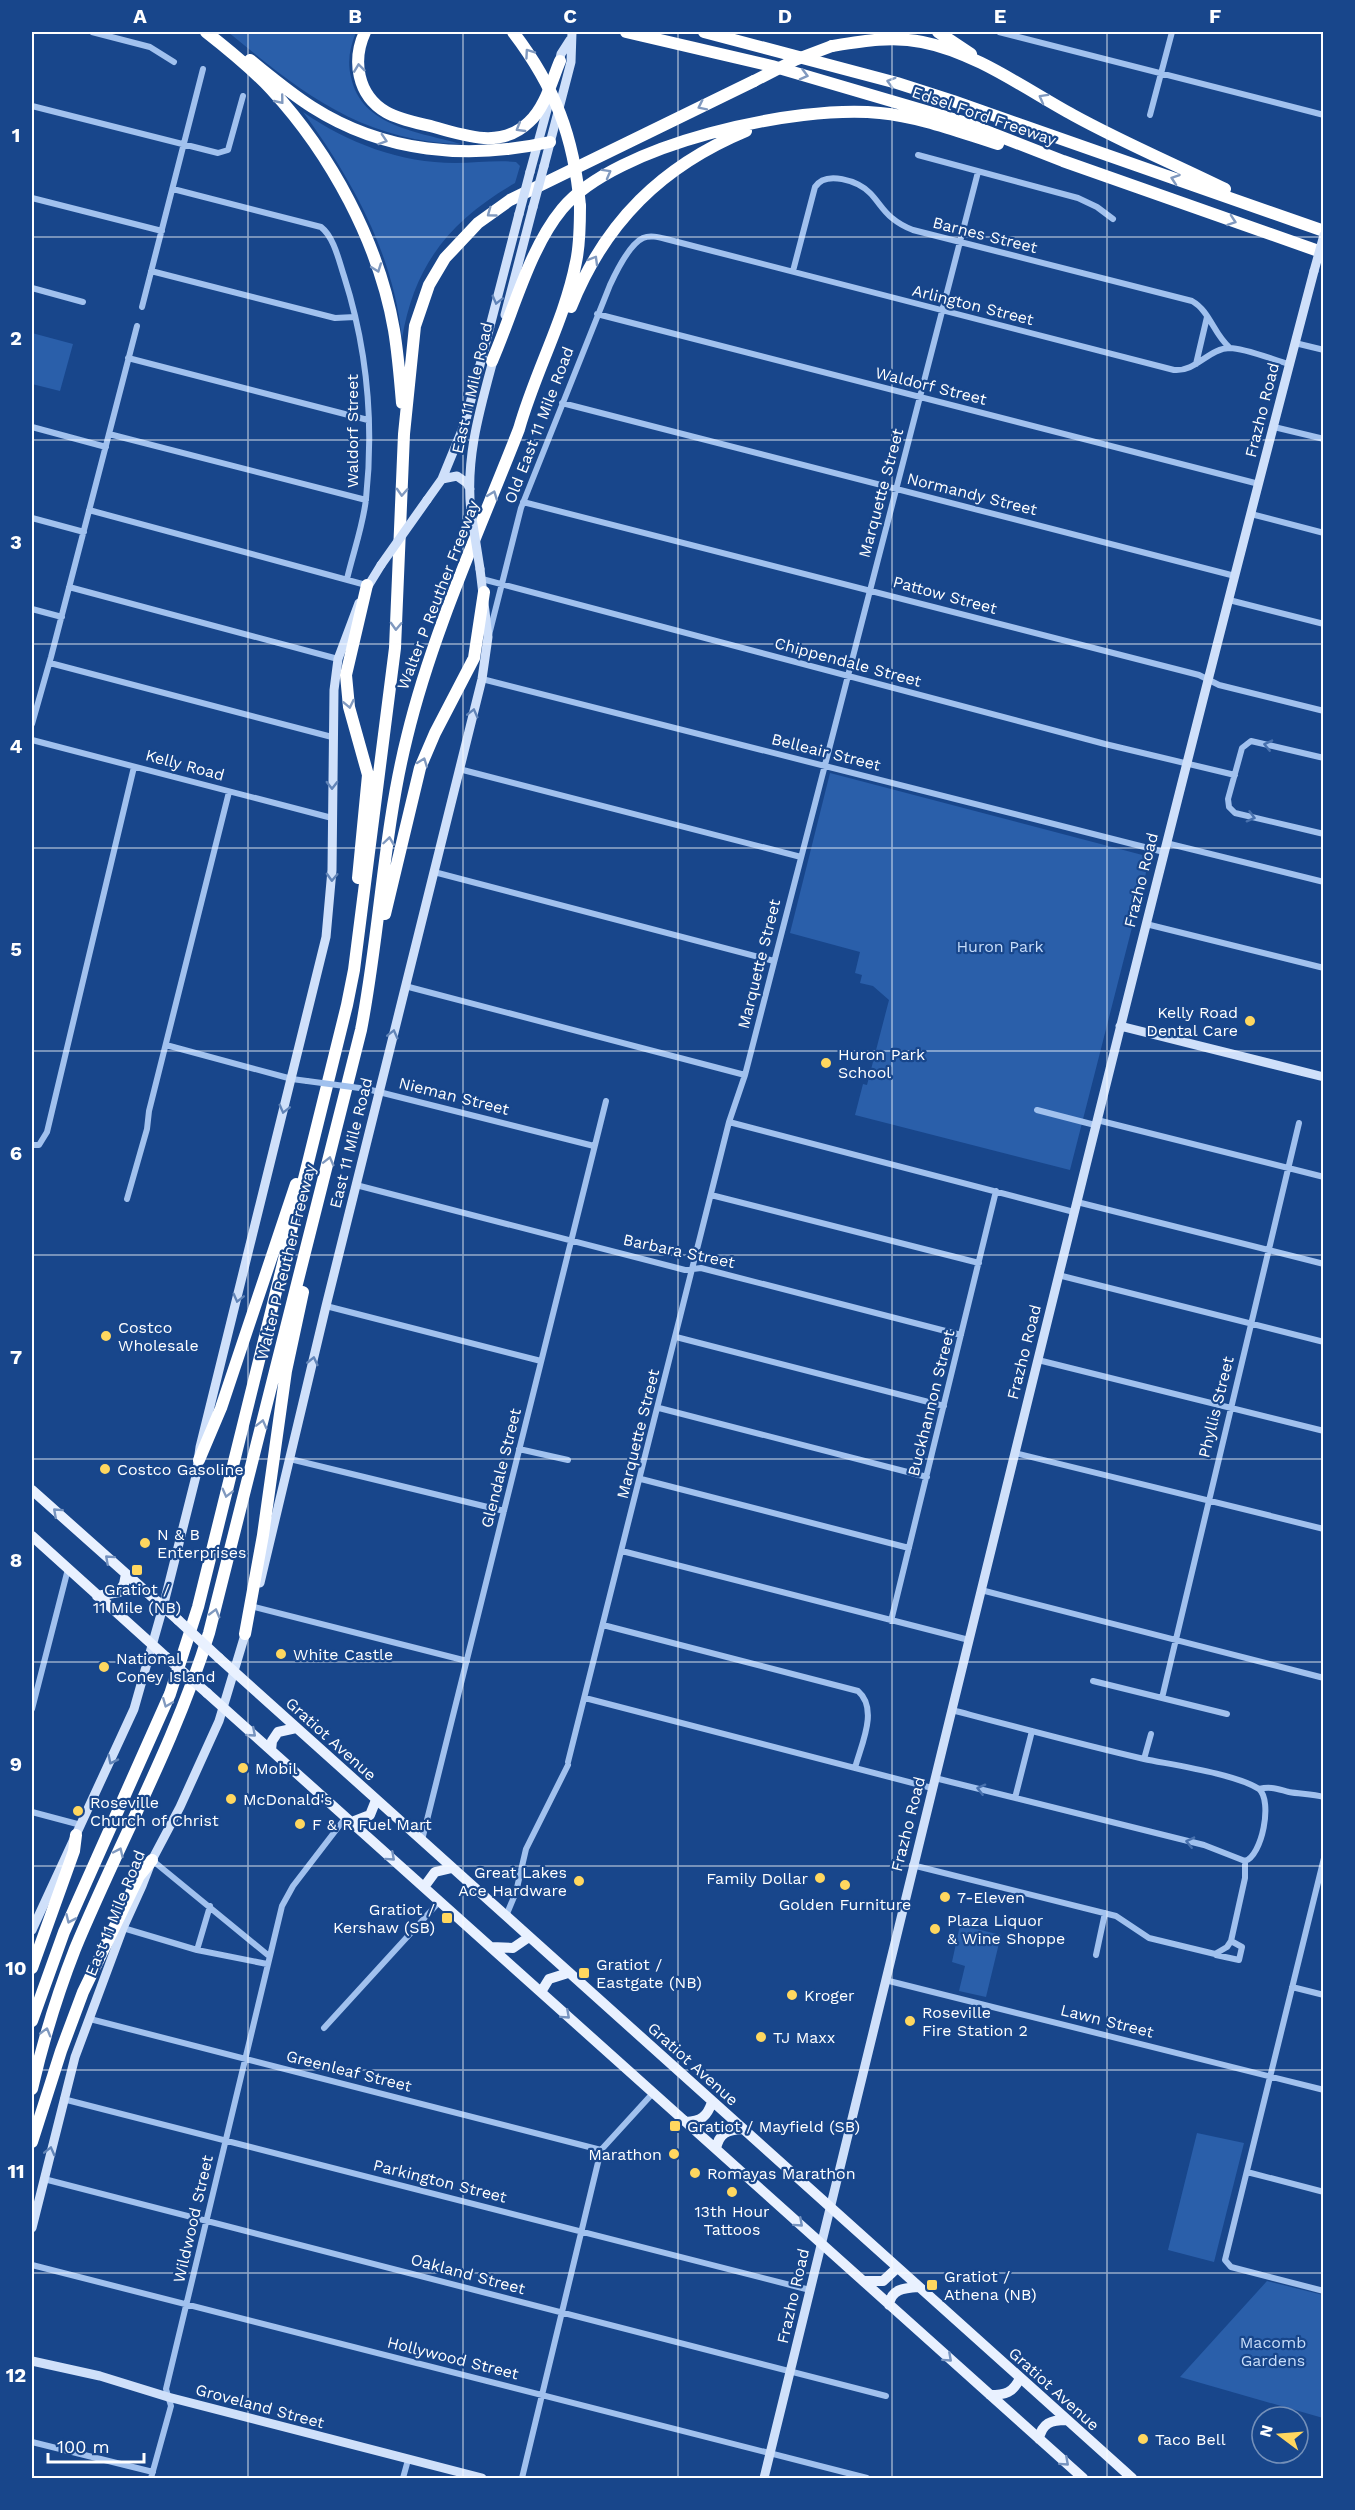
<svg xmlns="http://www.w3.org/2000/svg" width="1355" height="2510" viewBox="0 0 1355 2510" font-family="'Work Sans',sans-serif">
<rect width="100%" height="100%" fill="#18468b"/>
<!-- green -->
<path fill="#2a5faa" d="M 228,32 L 356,32 C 350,47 347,61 351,77 C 361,127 420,132 461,144 C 361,141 301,92 228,32 Z
M 303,112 C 347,143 401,163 455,163 C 476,163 496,160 516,162 L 520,166 L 515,183 C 451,220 414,264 402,339 C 394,255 352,179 303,112 Z
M 32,333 L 73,344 L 60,391 L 32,384 Z
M 830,773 L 1150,857 L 1070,1170 L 855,1115 L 863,1084 L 867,1085 L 889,1000 L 873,986 L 860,983 L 862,975 L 855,973 L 860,952 L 790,933 Z
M 960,1925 L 1001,1935 L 986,1997 L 959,1991 L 965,1966 L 952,1962 Z
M 1197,2133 L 1244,2143 L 1214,2262 L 1168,2250 Z
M 1267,2281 L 1323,2295 L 1323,2418 L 1180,2377 Z"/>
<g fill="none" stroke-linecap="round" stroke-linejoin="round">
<!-- street -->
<path stroke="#a1c1ee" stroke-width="6" d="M 92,32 L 150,47 L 174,62
M 999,32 L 1324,115
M 32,106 L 218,153 L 228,150 L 243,96
M 1150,115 L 1172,32
M 918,155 L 1078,198 L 1097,207 L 1113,219
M 173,189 L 321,227 C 334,237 339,261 344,276 C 367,348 374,424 366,499 C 363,526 353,553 347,579
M 32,198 L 162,231
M 151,271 L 335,318 L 355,317
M 793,271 L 815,187 C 826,170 858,181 870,193 C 878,201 883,211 892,218 C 898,223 905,227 913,230 L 1192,301 C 1210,311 1214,335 1230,348
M 32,288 L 83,302
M 142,307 L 203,69
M 597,314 L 1259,484
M 1295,343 L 1324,350
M 128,358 L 368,420
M 1196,364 L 1207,317
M 562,403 L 1235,576
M 32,427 L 106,447
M 1274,427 L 1324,439
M 109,434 L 366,500
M 523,502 L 1199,675 L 1219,685 L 1324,711
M 89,510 L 366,585
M 1251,514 L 1324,533
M 32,518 L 84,532
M 482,579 L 1105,744 L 1235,775
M 69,587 L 338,659
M 1229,600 L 1324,624
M 32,609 L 62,617
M 489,635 L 521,508 L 610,285 C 616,272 630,244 643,238 C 650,235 658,237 666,239 L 1174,370 C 1196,372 1209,348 1230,348 C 1244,348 1274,360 1289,364
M 50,663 L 332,737
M 482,679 L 1164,852
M 32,724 L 51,657 L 137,326
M 32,740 L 332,818
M 1324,758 L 1251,741 L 1242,748 L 1228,799 L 1229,807 L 1235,813 L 1324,834
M 459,769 L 801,857
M 1166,843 L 1324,882
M 434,872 L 774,961
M 1146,924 L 1324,968
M 405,986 L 745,1075
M 166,1045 L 292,1079 L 307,1081
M 367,1089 L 594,1146
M 1037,1110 L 1095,1125
M 1097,1120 L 1324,1177
M 729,1122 L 1074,1212
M 32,1145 L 39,1145 L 47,1132 L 134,767
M 356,1185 L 685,1270 L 701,1268 L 961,1335
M 711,1195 L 979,1263
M 127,1199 L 147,1129 L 149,1111 L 229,792
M 1077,1202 L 1324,1264
M 1058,1275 L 1324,1342
M 326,1306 L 541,1361
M 676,1337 L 944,1406
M 1038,1360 L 1324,1431
M 659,1408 L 927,1477
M 519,1449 L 568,1460
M 1015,1453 L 1324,1529
M 290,1459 L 504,1511
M 641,1479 L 909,1548
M 622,1551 L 969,1640
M 981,1590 L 1324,1678
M 254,1607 L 467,1661
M 891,1621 L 996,1191
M 603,1625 L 858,1691 C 879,1709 861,1745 855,1768
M 1093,1681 L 1227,1714
M 585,1698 L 932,1788
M 1162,1698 L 1299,1123
M 32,1709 L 68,1569
M 952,1710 C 1016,1727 1079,1744 1144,1759 C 1173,1765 1236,1774 1259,1789 C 1271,1786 1277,1789 1289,1792 C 1300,1794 1312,1794 1324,1797
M 1144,1759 L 1151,1734
M 568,1762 L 729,1122 L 745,1075 L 978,172
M 935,1778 L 1204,1845 L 1245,1861
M 1015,1798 L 1032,1731
M 32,1812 L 81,1825
M 422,1840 L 606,1101
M 1324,1858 L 1225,2260 L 1231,2267 L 1324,2291
M 152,1860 L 269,1956
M 1245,1861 C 1262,1856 1273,1801 1259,1789
M 912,1865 L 1116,1916 L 1149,1938 L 1215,1954 L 1227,1947 L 1231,1941 L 1245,1878 L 1245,1861
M 506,1916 L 516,1892 L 526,1849 L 568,1765
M 123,1928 L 197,1950 L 267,1964
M 197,1950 L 210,1906
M 1096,1955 L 1105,1913
M 1216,1955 L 1239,1960 L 1242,1947 L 1231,1941
M 885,1980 L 1324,2090
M 1292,1987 L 1324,1995
M 90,2019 L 601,2150
M 324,2028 L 440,1901
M 63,2099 L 810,2290
M 1247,2172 L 1324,2192
M 44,2179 L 886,2396
M 32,2265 L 867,2478
M 32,2442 L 153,2472
M 151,2478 L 171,2406 L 166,2389 L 282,1906 L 293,1886 L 346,1817
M 403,2478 L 408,2460
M 522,2478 L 601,2150 L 653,2093"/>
<!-- secondary -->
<path stroke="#cfe0fa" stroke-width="9" d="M 558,67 L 561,54 L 570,40
M 544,166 L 571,62 L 572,32
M 530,172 L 551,95
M 505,315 L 533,207
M 442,479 L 457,476 L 467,483 L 470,489
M 427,500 L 442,479 L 465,423 L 519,214
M 471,512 C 465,458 480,409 494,357
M 365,591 L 381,565
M 1120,1026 L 1324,1077
M 260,1583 L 326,1306 L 482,679 L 488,637 L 480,569
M 32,1930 L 134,1709 L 163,1607 L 196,1476 L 200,1447 L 326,937 L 332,870 L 334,690 L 338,659 L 359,603
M 32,2228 L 75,2057 L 123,1928 L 142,1886 L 152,1860 L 180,1807 L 219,1721 L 247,1628
M 32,2361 L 100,2376 L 168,2397 L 482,2478
M 764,2478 C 945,1742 1121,1004 1314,271"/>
<!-- primary -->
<path stroke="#e9f1ff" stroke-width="10" d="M 32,1490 L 178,1620
M 32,1536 L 166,1657
M 97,1596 L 119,1592 L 124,1584 L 126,1574
M 219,1658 L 1132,2478
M 207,1693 L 1083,2478
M 271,1750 L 272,1741 L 278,1732 L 296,1728
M 352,1822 L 370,1815 L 376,1800
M 424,1887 L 435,1872 L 452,1868
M 491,1947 L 513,1948 L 529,1937
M 541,1992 L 549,1979 L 568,1973
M 686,2122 C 701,2121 707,2117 712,2102
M 716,2149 C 719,2133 727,2130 742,2129
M 863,2281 L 883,2281 L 897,2268
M 889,2305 C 891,2289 904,2288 918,2287
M 990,2395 C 1005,2395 1013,2393 1020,2378
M 1039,2439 C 1042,2423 1051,2420 1066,2420"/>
<!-- highway -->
<path stroke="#fff" stroke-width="12" d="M 206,32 C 229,50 251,68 271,89 C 331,154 379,243 394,330 C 398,354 400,379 402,403
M 365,32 C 352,60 357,95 386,112 C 400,120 418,123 434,127 C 467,136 501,149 529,122 C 545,108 552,80 560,61
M 626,32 L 772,66 L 963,122 L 1063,161 L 1324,253
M 704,32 L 897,83 L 953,101 L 1324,231
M 938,32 L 971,54
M 832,46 C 863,41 892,36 922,42 C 975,52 1027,90 1073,115 C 1122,142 1174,164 1225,189
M 250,60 C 270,76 290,93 312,107 C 384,153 468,160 550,142
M 571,307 C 605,222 662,166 746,131
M 492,361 C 513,313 529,249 562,209 C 615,144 798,104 880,113 C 921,117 959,132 998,144
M 358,878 L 368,775 L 349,707 L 346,675 L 367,585
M 385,914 L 420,768 L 435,733 L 474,658 L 484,592
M 199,1460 L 221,1408 L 296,1184
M 245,1634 L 263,1535 L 286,1371 L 303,1292
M 32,1968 L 74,1851 L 76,1835
M 32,2021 L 64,1932 L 170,1694 L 198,1607 L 347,1005 L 354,970 L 395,648 L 404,434 L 415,326 L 429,285 L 445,258 L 478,223 L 510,200 L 754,81
M 32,2089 C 43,2041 57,1995 75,1949 C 119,1843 175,1743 209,1633 L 361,1030 C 380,933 383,833 407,737 C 432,633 480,529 519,429 C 535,372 565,319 576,262 C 580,244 580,225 580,206
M 32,2142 L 61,2051 L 83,1992 L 139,1876 L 152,1860"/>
<!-- street-bridge -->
<path stroke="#a1c1ee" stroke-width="6" d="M 307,1081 L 367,1089"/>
<!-- secondary-bridge -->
<path stroke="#cfe0fa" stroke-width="9" d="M 533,207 L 544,166
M 519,214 L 530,172
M 1314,271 L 1324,235
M 471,512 L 480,569
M 381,565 L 427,500"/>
<!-- primary-bridge -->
<path stroke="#e9f1ff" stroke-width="10" d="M 178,1620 L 219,1658
M 166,1657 L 207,1693"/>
<!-- highway-bridge -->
<path stroke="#fff" stroke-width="12" d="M 513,32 C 555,87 574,137 580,206
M 754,81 L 795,60 L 832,46"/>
</g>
<!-- one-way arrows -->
<defs><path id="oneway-chevron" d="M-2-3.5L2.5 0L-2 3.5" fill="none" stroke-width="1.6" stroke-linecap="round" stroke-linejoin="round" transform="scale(1.5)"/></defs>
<g stroke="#8099bf">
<use href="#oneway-chevron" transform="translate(529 53) rotate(-125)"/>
<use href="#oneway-chevron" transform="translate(359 68) rotate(-97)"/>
<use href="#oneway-chevron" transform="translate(804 75) rotate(15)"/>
<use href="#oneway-chevron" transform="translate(891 82) rotate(-164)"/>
<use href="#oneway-chevron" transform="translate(1043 98) rotate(-151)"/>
<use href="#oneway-chevron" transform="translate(280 100) rotate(51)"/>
<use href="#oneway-chevron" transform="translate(702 106) rotate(154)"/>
<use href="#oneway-chevron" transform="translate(520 128) rotate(149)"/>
<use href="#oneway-chevron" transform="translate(383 140) rotate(18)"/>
<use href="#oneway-chevron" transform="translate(607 173) rotate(-29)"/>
<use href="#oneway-chevron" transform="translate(1175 179) rotate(-161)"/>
<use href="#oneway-chevron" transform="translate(491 213) rotate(144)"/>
<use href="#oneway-chevron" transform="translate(1232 221) rotate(19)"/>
<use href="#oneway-chevron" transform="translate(594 260) rotate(-60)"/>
<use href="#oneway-chevron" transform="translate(377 268) rotate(70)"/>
<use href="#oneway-chevron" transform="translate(402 492) rotate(93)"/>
<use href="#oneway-chevron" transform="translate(493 495) rotate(-69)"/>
<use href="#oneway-chevron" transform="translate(396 626) rotate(92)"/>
<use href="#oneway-chevron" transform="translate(349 704) rotate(78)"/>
<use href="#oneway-chevron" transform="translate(423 762) rotate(-69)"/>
<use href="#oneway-chevron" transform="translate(389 841) rotate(-82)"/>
<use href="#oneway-chevron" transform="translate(329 1161) rotate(-76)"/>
<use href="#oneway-chevron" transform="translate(262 1424) rotate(-76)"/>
<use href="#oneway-chevron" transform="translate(227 1493) rotate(104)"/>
<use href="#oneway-chevron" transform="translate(215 1613) rotate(-75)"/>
<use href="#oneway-chevron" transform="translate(167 1703) rotate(112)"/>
<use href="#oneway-chevron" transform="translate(119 1852) rotate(-65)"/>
<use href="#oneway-chevron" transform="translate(70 1919) rotate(114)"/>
<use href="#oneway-chevron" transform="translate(46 2032) rotate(-74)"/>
</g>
<g stroke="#6184b7">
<use href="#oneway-chevron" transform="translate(497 300) rotate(104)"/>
<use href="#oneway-chevron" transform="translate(473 713) rotate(-76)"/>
<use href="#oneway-chevron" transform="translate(332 785) rotate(90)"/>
<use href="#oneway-chevron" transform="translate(332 877) rotate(92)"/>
<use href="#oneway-chevron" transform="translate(393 1034) rotate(-76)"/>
<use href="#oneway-chevron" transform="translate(284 1109) rotate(104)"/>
<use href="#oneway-chevron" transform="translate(238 1298) rotate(104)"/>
<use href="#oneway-chevron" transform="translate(313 1361) rotate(-77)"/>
<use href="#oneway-chevron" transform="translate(112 1760) rotate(116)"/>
<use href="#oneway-chevron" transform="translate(50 2151) rotate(-76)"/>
</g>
<g stroke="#4871ae">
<use href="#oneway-chevron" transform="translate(1268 745) rotate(-167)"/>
<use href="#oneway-chevron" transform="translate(1251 817) rotate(15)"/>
<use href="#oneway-chevron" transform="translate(981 1789) rotate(-166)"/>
<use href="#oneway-chevron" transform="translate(1190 1842) rotate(-167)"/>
</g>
<g stroke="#7693bf">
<use href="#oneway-chevron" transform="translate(57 1512) rotate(-138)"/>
<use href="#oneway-chevron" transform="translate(109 1559) rotate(-138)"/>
<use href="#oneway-chevron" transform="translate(252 1733) rotate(41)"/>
<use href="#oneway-chevron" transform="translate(391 1857) rotate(42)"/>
<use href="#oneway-chevron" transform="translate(566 2015) rotate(42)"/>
<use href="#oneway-chevron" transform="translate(799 2223) rotate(42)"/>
<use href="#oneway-chevron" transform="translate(948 2358) rotate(42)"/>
<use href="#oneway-chevron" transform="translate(1065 2462) rotate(42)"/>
</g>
<!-- grid -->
<path fill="none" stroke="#fff" stroke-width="1.5" stroke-opacity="0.55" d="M 248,32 L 248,2478M 463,32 L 463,2478M 678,32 L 678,2478M 892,32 L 892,2478M 1107,32 L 1107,2478M 32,237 L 1324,237M 32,440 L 1324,440M 32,644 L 1324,644M 32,848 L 1324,848M 32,1051 L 1324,1051M 32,1255 L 1324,1255M 32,1459 L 1324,1459M 32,1662 L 1324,1662M 32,1866 L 1324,1866M 32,2070 L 1324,2070M 32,2273 L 1324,2273"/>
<!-- markers -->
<g fill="#ffd75f" stroke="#18468b" stroke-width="2">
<circle cx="1250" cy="1021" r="6"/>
<circle cx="826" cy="1063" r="6"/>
<circle cx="106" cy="1336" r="6"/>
<circle cx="105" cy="1469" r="6"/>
<circle cx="145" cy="1543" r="6"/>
<rect x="131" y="1564" width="12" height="12" rx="3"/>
<circle cx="281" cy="1654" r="6"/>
<circle cx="104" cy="1667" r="6"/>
<circle cx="243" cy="1768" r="6"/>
<circle cx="231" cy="1799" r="6"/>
<circle cx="78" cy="1811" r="6"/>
<circle cx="300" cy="1824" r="6"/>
<circle cx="820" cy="1878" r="6"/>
<circle cx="579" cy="1881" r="6"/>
<circle cx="845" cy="1885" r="6"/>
<circle cx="945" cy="1897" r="6"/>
<rect x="441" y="1912" width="12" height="12" rx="3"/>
<circle cx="935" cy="1929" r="6"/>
<rect x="578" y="1967" width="12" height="12" rx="3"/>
<circle cx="792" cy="1995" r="6"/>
<circle cx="910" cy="2021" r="6"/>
<circle cx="761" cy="2037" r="6"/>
<rect x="669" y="2120" width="12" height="12" rx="3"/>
<circle cx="674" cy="2154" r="6"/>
<circle cx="695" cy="2173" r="6"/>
<circle cx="732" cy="2192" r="6"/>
<rect x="926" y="2279" width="12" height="12" rx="3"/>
<circle cx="1143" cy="2439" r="6"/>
</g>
<g text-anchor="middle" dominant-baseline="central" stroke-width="4.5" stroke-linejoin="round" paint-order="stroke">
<!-- street labels -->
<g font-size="16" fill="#fff" stroke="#18468b">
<text transform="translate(984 116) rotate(19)">Edsel Ford Freeway</text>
<text transform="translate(985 235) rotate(14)">Barnes Street</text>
<text transform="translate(973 305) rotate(14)">Arlington Street</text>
<text transform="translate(931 386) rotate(14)">Waldorf Street</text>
<text transform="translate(472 388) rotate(-77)">East 11 Mile Road</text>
<text transform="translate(1262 410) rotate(-76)">Frazho Road</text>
<text transform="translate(539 425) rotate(-69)">Old East 11 Mile Road</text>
<text transform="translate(352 431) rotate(-90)">Waldorf Street</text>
<text transform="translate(881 493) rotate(-75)">Marquette Street</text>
<text transform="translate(972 494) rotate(14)">Normandy Street</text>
<text transform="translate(438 595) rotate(-69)">Walter P Reuther Freeway</text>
<text transform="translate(945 595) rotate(15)">Pattow Street</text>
<text transform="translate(848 662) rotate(15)">Chippendale Street</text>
<text transform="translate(826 752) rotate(14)">Belleair Street</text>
<text transform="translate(185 765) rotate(15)">Kelly Road</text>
<text transform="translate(1141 880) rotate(-76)">Frazho Road</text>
<text transform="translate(759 964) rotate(-76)">Marquette Street</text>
<text transform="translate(454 1096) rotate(14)">Nieman Street</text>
<text transform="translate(351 1143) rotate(-76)">East 11 Mile Road</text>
<text transform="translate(679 1251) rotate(12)">Barbara Street</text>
<text transform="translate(286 1262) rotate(-76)">Walter P Reuther Freeway</text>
<text transform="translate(1024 1352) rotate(-76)">Frazho Road</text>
<text transform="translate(931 1403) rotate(-76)">Buckhannon Street</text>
<text transform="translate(1216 1407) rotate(-76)">Phyllis Street</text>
<text transform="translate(638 1434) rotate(-76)">Marquette Street</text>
<text transform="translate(501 1468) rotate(-76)">Glendale Street</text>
<text transform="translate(331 1739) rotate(42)">Gratiot Avenue</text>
<text transform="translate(908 1824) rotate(-76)">Frazho Road</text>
<text transform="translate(115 1913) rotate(-68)">East 11 Mile Road</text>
<text transform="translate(1107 2021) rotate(14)">Lawn Street</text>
<text transform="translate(693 2064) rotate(42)">Gratiot Avenue</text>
<text transform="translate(349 2071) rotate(14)">Greenleaf Street</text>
<text transform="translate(440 2181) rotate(14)">Parkington Street</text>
<text transform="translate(193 2219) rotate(-77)">Wildwood Street</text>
<text transform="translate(468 2274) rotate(15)">Oakland Street</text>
<text transform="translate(793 2296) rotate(-77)">Frazho Road</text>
<text transform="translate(453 2358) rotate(14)">Hollywood Street</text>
<text transform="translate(1054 2389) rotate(42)">Gratiot Avenue</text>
<text transform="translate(260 2406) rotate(15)">Groveland Street</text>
</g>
<!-- park labels -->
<g font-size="16" fill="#c7ddfa" stroke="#18468b">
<text x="1000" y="946">Huron Park</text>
<text x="1273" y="2342">Macomb<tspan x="1273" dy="18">Gardens</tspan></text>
</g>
<!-- poi labels -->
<g font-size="16" fill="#fff" stroke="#18468b" text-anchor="start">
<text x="1238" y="1012" text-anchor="end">Kelly Road<tspan x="1238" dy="18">Dental Care</tspan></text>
<text x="838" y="1054">Huron Park<tspan x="838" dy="18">School</tspan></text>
<text x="118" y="1327">Costco<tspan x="118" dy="18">Wholesale</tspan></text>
<text x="117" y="1469">Costco Gasoline</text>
<text x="157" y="1534">N &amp; B<tspan x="157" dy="18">Enterprises</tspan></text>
<text x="137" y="1589" text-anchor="middle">Gratiot /<tspan x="137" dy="18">11 Mile (NB)</tspan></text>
<text x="293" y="1654">White Castle</text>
<text x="116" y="1658">National<tspan x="116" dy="18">Coney Island</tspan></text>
<text x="255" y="1768">Mobil</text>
<text x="243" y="1799">McDonald's</text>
<text x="90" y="1802">Roseville<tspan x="90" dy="18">Church of Christ</tspan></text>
<text x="312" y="1824">F &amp; R Fuel Mart</text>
<text x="567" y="1872" text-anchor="end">Great Lakes<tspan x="567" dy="18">Ace Hardware</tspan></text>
<text x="808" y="1878" text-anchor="end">Family Dollar</text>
<text x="957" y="1897">7-Eleven</text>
<text x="845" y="1904" text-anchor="middle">Golden Furniture</text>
<text x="435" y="1909" text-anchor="end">Gratiot /<tspan x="435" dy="18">Kershaw (SB)</tspan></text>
<text x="947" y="1920">Plaza Liquor<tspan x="947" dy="18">&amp; Wine Shoppe</tspan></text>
<text x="596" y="1964">Gratiot /<tspan x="596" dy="18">Eastgate (NB)</tspan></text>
<text x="804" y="1995">Kroger</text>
<text x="922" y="2012">Roseville<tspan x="922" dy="18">Fire Station 2</tspan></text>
<text x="773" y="2037">TJ Maxx</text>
<text x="687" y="2126">Gratiot / Mayfield (SB)</text>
<text x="662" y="2154" text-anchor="end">Marathon</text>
<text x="707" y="2173">Romayas Marathon</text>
<text x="732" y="2211" text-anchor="middle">13th Hour<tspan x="732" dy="18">Tattoos</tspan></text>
<text x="944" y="2276">Gratiot /<tspan x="944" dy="18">Athena (NB)</tspan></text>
<text x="1155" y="2439">Taco Bell</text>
</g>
</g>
<!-- border -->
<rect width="1355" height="2510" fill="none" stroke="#18468b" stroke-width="66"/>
<!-- north arrow -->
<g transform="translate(1280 2435) rotate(286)"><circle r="28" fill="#18468b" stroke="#7490b9" stroke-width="1.5"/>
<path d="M0-4.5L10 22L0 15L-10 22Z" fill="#ffd75f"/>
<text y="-9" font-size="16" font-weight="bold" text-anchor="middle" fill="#ffffff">N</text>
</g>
<!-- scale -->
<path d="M48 2453v9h96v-9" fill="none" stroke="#ffffff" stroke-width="3"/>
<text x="57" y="2453" font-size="18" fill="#ffffff" stroke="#18468b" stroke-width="4.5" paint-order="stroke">100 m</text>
<rect x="33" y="33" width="1289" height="2444" fill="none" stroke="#fff" stroke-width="2"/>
<g font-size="20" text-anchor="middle" font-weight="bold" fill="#fff">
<text x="140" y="23">A</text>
<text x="355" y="23">B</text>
<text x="570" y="23">C</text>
<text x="785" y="23">D</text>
<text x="1000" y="23">E</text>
<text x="1215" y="23">F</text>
<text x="16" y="142">1</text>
<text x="16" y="345">2</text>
<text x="16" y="549">3</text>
<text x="16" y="753">4</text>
<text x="16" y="956">5</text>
<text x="16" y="1160">6</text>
<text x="16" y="1364">7</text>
<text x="16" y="1567">8</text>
<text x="16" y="1771">9</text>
<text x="16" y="1975">10</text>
<text x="16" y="2178">11</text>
<text x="16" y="2382">12</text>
</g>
</svg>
